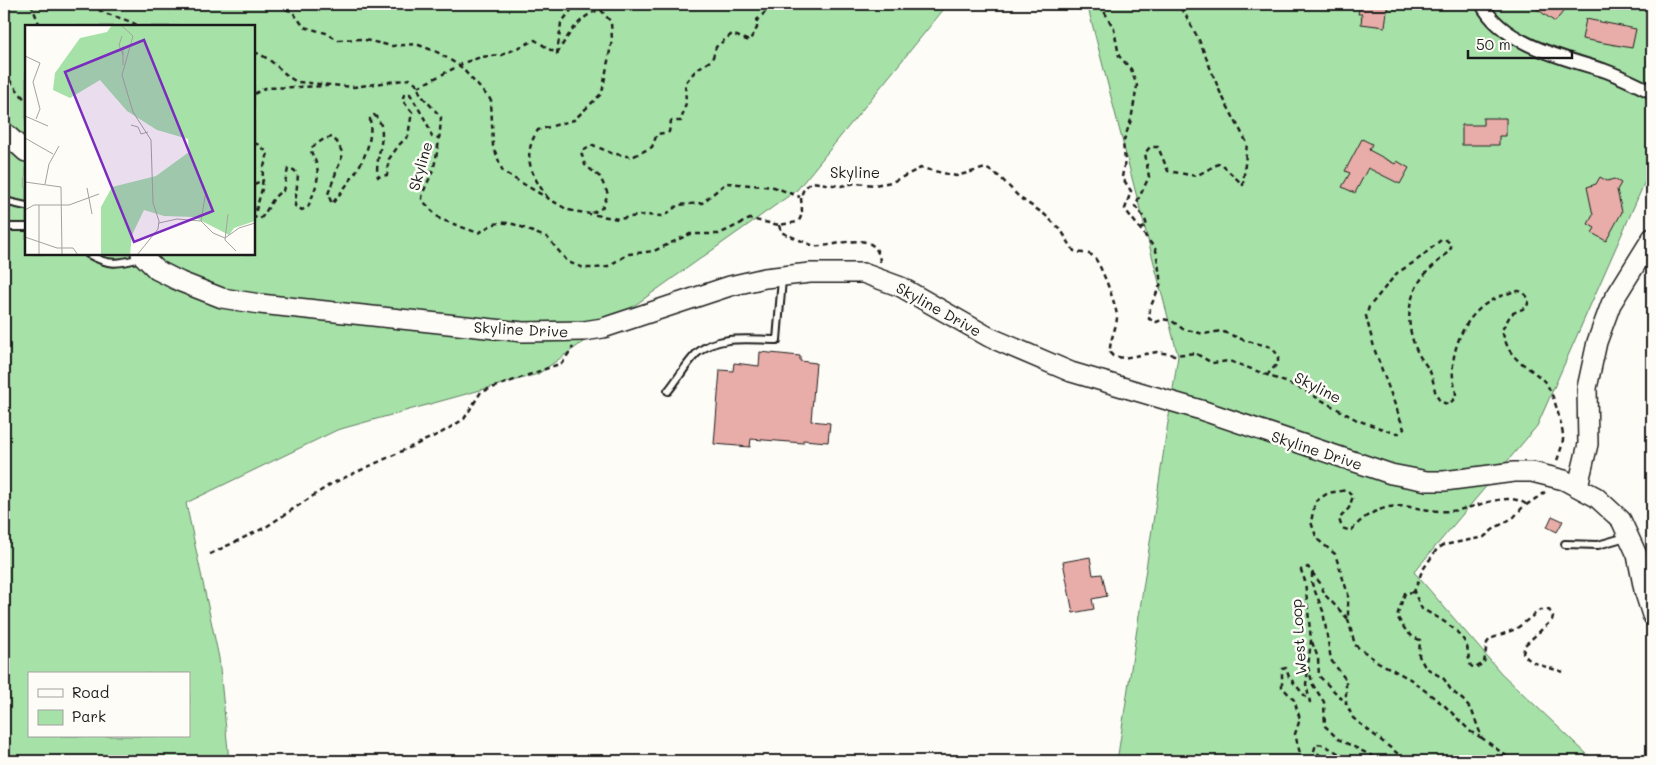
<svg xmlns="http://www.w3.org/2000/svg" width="1656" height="765" viewBox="0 0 1656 765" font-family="Mali,sans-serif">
<rect width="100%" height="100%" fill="#fdfcf7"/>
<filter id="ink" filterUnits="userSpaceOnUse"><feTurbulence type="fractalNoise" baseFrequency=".02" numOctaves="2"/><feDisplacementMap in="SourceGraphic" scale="10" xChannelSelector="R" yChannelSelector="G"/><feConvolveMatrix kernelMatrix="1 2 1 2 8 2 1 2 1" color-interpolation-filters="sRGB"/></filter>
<g filter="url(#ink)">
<!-- green -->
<path fill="#a6e2a8" stroke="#617f62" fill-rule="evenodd" d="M 4,4 L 948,4 L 797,190 L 538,374 L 337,430 L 186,503 L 219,658 L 229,761 L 4,761 ZM 26,26 L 254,26 L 254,254 L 26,254 ZM 29,674 L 189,674 L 189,736 L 29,736 Z
M 1087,4 L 1652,4 L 1652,172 L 1647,177 L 1537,426 L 1414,572 L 1501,673 L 1591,758 L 1599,761 L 1123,761 L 1118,755 L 1178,356 Z"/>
<!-- building -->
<path fill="#e8ada8" stroke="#1c1c1c" d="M 1360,4 L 1388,4 L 1385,27 L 1361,24 L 1362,14 L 1358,14 Z
M 1530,4 L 1569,4 L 1555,22 Z
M 1586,19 L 1636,29 L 1632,48 L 1582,39 Z
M 1483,118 L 1506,118 L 1506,136 L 1499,136 L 1499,145 L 1462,145 L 1462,125 L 1483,125 Z
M 1362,139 L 1372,144 L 1369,150 L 1395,164 L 1397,161 L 1409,168 L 1400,184 L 1368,168 L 1355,193 L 1342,187 L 1350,173 L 1345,171 Z
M 1600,177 L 1607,181 L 1614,179 L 1621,183 L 1617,190 L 1622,212 L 1606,241 L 1592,233 L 1595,228 L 1588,224 L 1593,215 L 1587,187 L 1596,184 Z
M 760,352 L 800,356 L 800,361 L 816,363 L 811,421 L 830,423 L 828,442 L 803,440 L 803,443 L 751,439 L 750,447 L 714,444 L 720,370 L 733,371 L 734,363 L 759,366 Z
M 1552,516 L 1563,521 L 1557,532 L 1547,527 Z
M 1090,557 L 1093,575 L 1102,574 L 1107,596 L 1092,599 L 1094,609 L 1073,613 L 1063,562 Z"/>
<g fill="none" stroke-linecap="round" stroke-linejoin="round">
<defs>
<path id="lane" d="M 4,201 L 26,206
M 4,227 L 26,227
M 88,254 C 109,266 118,264 141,258
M 668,391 C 678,379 686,364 697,353 C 719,334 751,340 777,340 L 782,279
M 1565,544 L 1598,545 L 1626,537"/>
<path id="street" d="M 1482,4 C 1502,44 1564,58 1603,70 C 1620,76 1636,84 1652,92"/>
<path id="secondary" d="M 4,132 L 26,152
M 141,254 L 157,270 L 181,282 L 222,298 L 260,304 L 523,332 L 584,331 L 603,328 L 730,286 L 765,278 L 810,273 L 863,273 L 901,287 L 989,337 L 1071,372 L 1201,410 L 1391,474 L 1427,481 L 1444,481 L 1514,472 L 1532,472 L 1564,480 L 1596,497 L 1621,520 L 1637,555 L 1644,590 L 1652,615
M 1578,486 L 1588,444 L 1587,388 L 1597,342 L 1611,304 L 1652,238"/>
</defs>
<!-- lane casing -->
<use href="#lane" stroke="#1c1c1c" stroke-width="10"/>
<!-- street casing -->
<use href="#street" stroke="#1c1c1c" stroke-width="16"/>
<!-- secondary casing -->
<use href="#secondary" stroke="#1c1c1c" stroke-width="22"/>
<!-- path -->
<path stroke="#1c1c1c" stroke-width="2.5" stroke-dasharray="5 4" stroke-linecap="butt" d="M 31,4 L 40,26
M 92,4 C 103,17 124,16 138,26
M 279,4 L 284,9 L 292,11 L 304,27 L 326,33 L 338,40 L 361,39 L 392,46 L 416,44 L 437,52 L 460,66 L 491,100 L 493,146 L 503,172 L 568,210 L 618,219 L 644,215 L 664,216 L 678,205 L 702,203 L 726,183 L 774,187 L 800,197
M 556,4 L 571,10
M 1100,4 L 1114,29 L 1119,56 L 1131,69 L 1137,86 L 1131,120 L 1123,143 L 1125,161 L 1122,177 L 1131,191 L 1125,209 L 1156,250 L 1161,283 L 1150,308 L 1149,319 L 1157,322 L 1163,319 L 1172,321 L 1183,329 L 1204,334 L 1221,331 L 1244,340 L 1271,347 L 1278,355 L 1278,363 L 1268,374
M 254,52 C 275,59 284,77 298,82 L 354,87 L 410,79 L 416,83 L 421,95 L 441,117 C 440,135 438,152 433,170 C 430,180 422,190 422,200 L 440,219 L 478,233 C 483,231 487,227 492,225 C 512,217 529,233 547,237 L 568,262 L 584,268 L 594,268 L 606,267 L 629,254 L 654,251 L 690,234 L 719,234 L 750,219 L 779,225 L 798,222 C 809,207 791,196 812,182 L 841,186 L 855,183 L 874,185 L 892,182 L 921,168 L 956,176 L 986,168 L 1000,177 L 1020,198 L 1044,214 L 1061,230 L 1074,251 C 1080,254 1088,252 1093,256 C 1100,261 1118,309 1117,318 C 1116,330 1109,341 1110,353 L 1113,356 L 1123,358 L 1157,352 L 1175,355 L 1195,353 L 1212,363 L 1229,361 L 1241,365 L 1298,387 L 1357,420 L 1394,433 L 1399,433 L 1404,429 L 1375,351 L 1366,316 L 1369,307 L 1397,273 L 1416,261 L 1441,240 L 1445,239 L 1451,244 L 1451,248 C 1444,258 1430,267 1422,278 C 1406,300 1406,327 1417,351 C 1421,360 1428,366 1431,374 C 1436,386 1432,402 1449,404 L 1456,397 C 1456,390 1454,385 1453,378 C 1450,345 1469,307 1501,296 C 1508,294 1516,289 1523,292 L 1529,299 L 1527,307 L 1511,314 L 1502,330 C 1510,363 1522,360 1544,381 C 1553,390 1561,422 1563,435 C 1564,444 1559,453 1557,461
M 4,73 L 26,101
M 418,87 L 466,62 L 481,57 L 502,55 L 535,40 L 557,54 L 561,23 L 576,4
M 254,94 L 265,88 L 328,86
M 254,143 L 259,145 L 268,153 L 263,170 L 262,189 L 254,217 L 260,219 C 269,210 272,195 283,191 L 288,169 L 294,170 L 298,175 L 295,206 L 302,210 L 308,207 C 313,195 320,180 317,167 C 316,159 311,156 311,148 L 324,139 L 332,137 L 337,142 L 343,154 L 328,194 L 332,204 C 352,178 374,154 370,119 L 374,115 C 392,129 373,158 378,177 L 387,175 L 389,159 L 399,145 L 408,136 L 412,112 L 402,100 L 404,95 L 410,94 L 427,123 L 432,137 L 440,138
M 254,184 L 264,180
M 548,198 C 531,175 521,156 538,130 L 574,120 L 602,93 L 612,40 L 611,22 L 601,10 C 581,13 566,38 557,54
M 592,213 L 602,208 L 608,194 L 600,177 L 585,165 L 581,152 L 593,145 L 611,153 L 632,157 L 652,147 L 657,134 L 669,132 L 671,121 L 681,121 L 686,103 L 685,83 L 697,69 L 712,60 L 716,47 L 732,34 L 749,41 L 757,28 L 757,20 L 774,4
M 779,225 L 781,232 C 785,234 811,245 814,246 C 836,248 877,226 880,262
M 1140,229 L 1147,226 L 1145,219 L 1135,206 L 1149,177 L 1145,153 L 1150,147 L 1158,147 L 1168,171 L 1196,176 L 1220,163 L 1243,185 L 1247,143 L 1220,92 L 1199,40 L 1184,12 L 1175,4
M 1545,492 L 1522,508 L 1514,517 L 1495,528 L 1484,537 L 1444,545 L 1437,549 L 1422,571 L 1414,592 L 1422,609 C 1437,617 1461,629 1467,647 C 1469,653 1468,660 1471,666 L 1475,668 L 1484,663 L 1487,643 L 1490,639 L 1516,629 L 1540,610 L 1549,610 L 1553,616 L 1552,620 L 1525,645 L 1523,653 C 1528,664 1552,668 1563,672
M 210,554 L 266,527 L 331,484 L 441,433 L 464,419 L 481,392 L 562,363 L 573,347
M 1312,573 L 1312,584 L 1323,611 L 1331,660 L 1346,680 L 1346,703 L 1353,718 L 1407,761
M 1414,592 L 1405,593 L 1397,616 C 1403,627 1408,636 1420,640 L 1419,656 L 1425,667 L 1444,679 L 1451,690 L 1463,700 L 1472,711 L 1482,738 L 1513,761
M 1348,619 L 1355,645 L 1378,662 L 1410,679 L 1445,706 L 1471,732 L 1482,738
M 1312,642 L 1318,658 L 1319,676 L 1346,703
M 1302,761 L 1295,734 L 1300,719 L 1294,700 L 1282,687 L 1282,669 L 1286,668 L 1289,677 L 1310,702 L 1306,684 L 1308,670
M 1329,761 L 1314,751 L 1316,744 L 1324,745 L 1352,761
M 1382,761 L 1338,739 L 1325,726 L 1324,702 L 1313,685 L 1308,667 L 1311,640 L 1305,581 L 1301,570 L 1308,567 L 1320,583 L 1325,595 L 1348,619 L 1348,594 L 1335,554 L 1317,539 L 1311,522 L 1315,502 L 1328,493 L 1347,490 L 1353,496 L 1349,508 L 1339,519 L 1342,528 L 1351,531 C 1361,519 1369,513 1385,508 C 1405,502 1429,513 1450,511 C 1474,510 1507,489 1527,505"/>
<!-- lane -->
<use href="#lane" stroke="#fdfcf7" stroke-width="6"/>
<!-- street -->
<use href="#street" stroke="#fdfcf7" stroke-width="12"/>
<!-- secondary -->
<use href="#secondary" stroke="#fdfcf7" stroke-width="19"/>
</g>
</g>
<g text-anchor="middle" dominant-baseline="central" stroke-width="5" stroke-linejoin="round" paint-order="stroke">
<!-- street labels -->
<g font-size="15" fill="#1c1c1c" stroke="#fdfcf7">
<text transform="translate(420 166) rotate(-74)">Skyline</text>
<text x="855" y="172">Skyline</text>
<text transform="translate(939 309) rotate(29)">Skyline Drive</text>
<text transform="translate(521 329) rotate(3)">Skyline Drive</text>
<text transform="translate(1318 387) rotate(27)">Skyline</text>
<text transform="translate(1317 450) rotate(18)">Skyline Drive</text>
<text transform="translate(1298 637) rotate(-94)">West Loop</text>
</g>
</g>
<!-- overview -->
<g transform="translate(25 25)">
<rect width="230" height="230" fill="#fdfcf7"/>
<path d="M 87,0 L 230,0 L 230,196 L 209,203 L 204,210 L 169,192 L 139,191 L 119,185 L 107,210 L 105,230 L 76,230 L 76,182 L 87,162 L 131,151 L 164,127 L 163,114 L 132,105 L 102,86 L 75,55 L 45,73 L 28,65 L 30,48 L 55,13 L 82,7 Z" fill="#a6e2a8"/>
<path fill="none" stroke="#a3a29f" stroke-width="1" d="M 96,0 L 108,11 L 97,50 L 108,87 L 126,115 L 128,178 L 134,196 L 133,204 L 112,230M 97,11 L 94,20 L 98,30M 98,21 L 98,40M 0,31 L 15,38 L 8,57 L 15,84 L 11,94M 0,91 L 23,101M 106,100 L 113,102 L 116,109 L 123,107M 0,113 L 28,129M 0,157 L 36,162 L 37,230M 20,159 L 24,139 L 34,121M 62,163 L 67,189M 0,185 L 9,180 L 44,180 L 74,169M 203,189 L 200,215 L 211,226M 176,196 L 181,166M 134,198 L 152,194 L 176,196 L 188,208 L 200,213 L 214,203 L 230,198M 0,212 L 32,223 L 48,223 L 53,230M 14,230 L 14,180"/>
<path fill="#7b2cbf" fill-opacity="0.15" stroke="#7b2cbf" stroke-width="2.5" d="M 119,15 L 188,186 L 109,217 L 40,47 Z"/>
<rect width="230" height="230" fill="none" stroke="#1c1c1c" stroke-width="2.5"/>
</g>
<!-- margin -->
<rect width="1656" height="765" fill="none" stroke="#fdfcf7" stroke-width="20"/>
<rect x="10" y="10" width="1636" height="745" fill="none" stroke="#1c1c1c" stroke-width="2" filter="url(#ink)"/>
<!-- legend -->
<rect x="28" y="672" width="162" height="65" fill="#fdfcf7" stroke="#a3a29f"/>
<rect x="38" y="689" width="25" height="8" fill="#fdfcf7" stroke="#a3a29f"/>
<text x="72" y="698" font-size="15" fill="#1c1c1c">Road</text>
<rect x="38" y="710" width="25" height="15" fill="#a6e2a8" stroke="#a3a29f"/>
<text x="72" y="722" font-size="15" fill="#1c1c1c">Park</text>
<!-- scale -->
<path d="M1468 50v8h104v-8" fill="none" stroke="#1c1c1c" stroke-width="2.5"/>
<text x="1476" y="50" font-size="15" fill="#1c1c1c" stroke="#fdfcf7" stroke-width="4" paint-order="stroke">50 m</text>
</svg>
